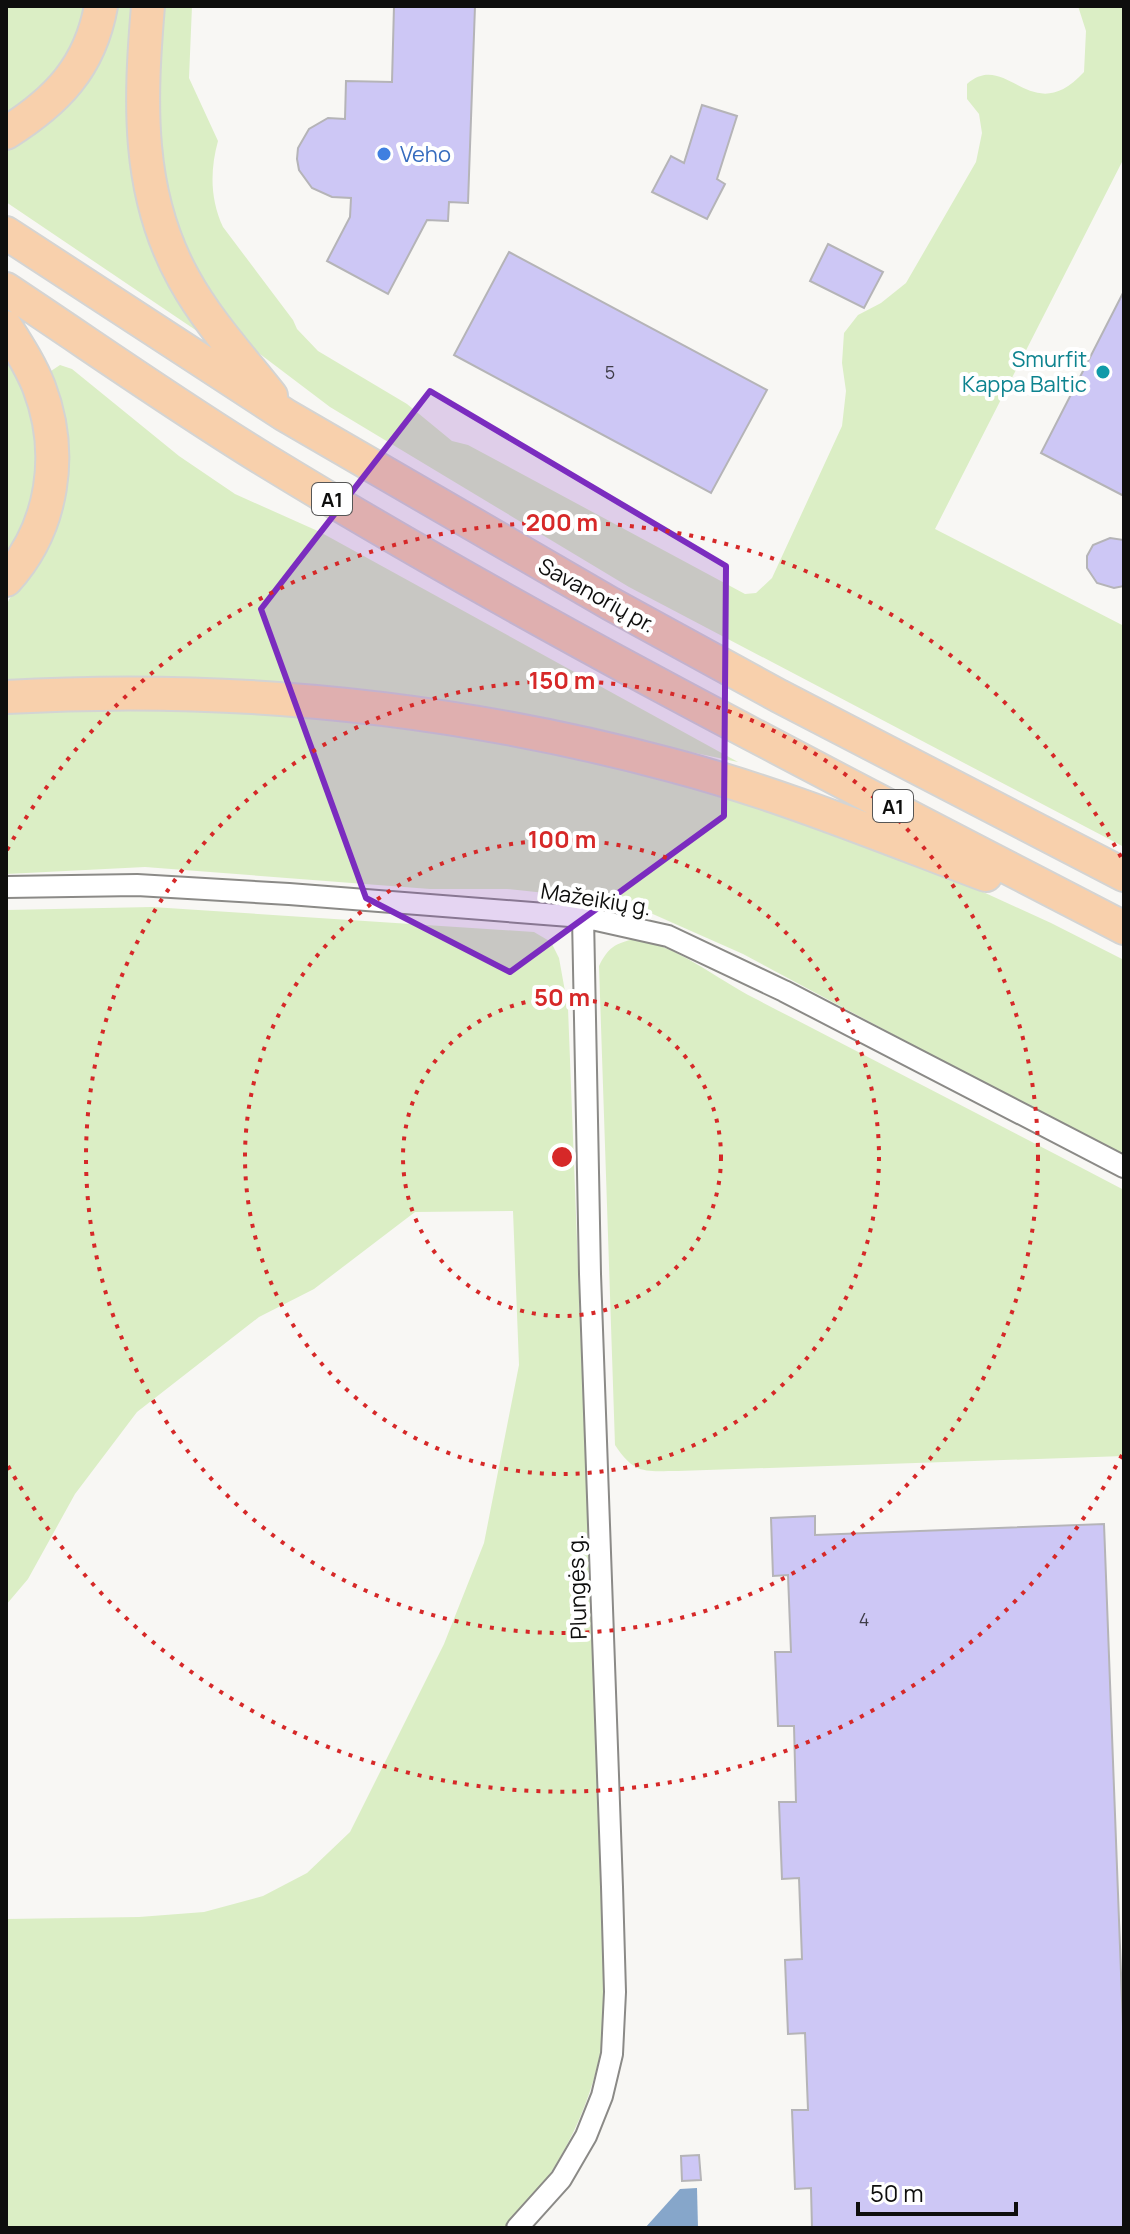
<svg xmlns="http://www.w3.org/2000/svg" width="1130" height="2234" viewBox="0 0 1130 2234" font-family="Manrope,sans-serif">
<rect width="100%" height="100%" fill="#f8f7f4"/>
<!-- green -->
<path fill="#dbeec5" d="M 6,6 L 92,6 L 69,67 L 6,121 Z
M 113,6 L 140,6 L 134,87 L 202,330 L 197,331 L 6,202 L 6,144 Z
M 157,6 L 192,6 L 189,78 L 218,141 C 210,170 210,199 223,227 L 293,320 L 297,329 L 318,351 L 407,404 L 452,441 L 468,445 L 745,594 L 756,593 L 772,578 L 842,426 L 846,391 L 842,363 L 844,333 L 858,315 L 881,303 L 906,283 L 976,162 L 982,133 L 979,114 L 967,99 L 967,84 C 1007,49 1031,130 1084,72 L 1086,31 L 1078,6 L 1124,6 L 1124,158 L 935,529 L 1124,626 L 1124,847 L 629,587 L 330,407 L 248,345 L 221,314 L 170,225 L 152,131 Z
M 6,346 L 32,393 L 43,486 L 6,563 Z
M 60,365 L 72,369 L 179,456 L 235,494 L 320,532 L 738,762 C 591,732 442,693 291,683 C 196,676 101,681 6,683 C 6,668 2,615 7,604 C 12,591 26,582 33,570 C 69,506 82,445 49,377 L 51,371 Z
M 259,706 L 485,733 L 717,791 L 922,864 L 1051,923 L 1124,960 L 1124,1158 L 743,954 L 646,911 L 564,895 L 507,889 L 430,889 L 145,867 L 6,874 L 6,708 Z
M 152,907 L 534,932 L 551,942 L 559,958 L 568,1008 L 603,1915 C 604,1957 609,2003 602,2044 C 590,2112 555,2178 508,2228 L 6,2228 L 6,1919 L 139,1917 L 204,1912 L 263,1896 L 307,1873 L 350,1832 L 444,1644 L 484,1543 L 519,1365 L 513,1211 L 415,1212 L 314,1289 L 259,1317 L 137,1412 L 75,1494 L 28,1579 L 6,1605 L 6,910 Z
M 635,939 C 672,943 719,980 754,998 C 878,1062 1001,1126 1124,1190 L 1124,1456 L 678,1471 C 644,1471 635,1475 615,1445 L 599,966 C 608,948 615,943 635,939 Z"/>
<!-- water -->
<path fill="#86a6ca" d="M 697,2188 L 698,2228 L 645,2228 L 680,2189 Z"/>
<!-- building -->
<path fill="#cdc7f5" stroke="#b5b4b7" stroke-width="2" d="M 394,6 L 475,6 L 468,203 L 449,202 L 448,221 L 427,220 L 388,294 L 327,261 L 350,217 L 351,198 L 332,197 L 312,188 L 299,170 L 297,159 L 298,148 L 309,129 L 328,118 L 345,119 L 346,81 L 392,82 Z
M 702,105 L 737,116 L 717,179 L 725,184 L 707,219 L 652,192 L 671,156 L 684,163 Z
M 828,244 L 883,272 L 864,308 L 810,281 Z
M 509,252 L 767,390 L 711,493 L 454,355 Z
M 1124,291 L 1124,496 L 1041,453 Z
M 1110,538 L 1124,540 L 1124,586 L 1114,588 L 1097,583 L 1087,568 L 1087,556 L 1093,545 Z
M 815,1516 L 815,1535 L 1104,1524 L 1124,2052 L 1124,2228 L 812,2228 L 811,2188 L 795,2189 L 792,2110 L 808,2110 L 805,2033 L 788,2034 L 785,1960 L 802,1959 L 799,1878 L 782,1879 L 779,1802 L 796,1802 L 794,1726 L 778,1726 L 775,1652 L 791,1652 L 788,1575 L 773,1576 L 771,1518 Z
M 699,2155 L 701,2180 L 682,2181 L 681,2156 Z"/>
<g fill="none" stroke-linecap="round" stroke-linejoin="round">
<defs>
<path id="minor" d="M 6,887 L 137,885 L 289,894 L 583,917 L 668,936 L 784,991 L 1124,1167
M 517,2228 L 561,2179 L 586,2136 L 602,2096 L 612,2054 L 615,1992 L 612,1887 L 590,1274 L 583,917"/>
<path id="trunk" d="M 148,6 C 140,101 136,193 184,279 C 207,321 241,358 271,396
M 6,133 C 57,101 90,67 101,6
M 6,233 L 285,415 L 611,604 L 779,696 L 1124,875
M 6,289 C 92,346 177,406 265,460 C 543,630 835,778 1124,928
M 6,327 C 18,346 31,366 39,387 C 64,452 54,527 6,580
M 6,697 C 230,684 454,707 671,765 C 778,793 882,836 986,875"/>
</defs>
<!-- minor casing -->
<use href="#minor" stroke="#8b8a87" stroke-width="24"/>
<!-- trunk casing -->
<use href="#trunk" stroke="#d4d4d3" stroke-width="36"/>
<!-- minor -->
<use href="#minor" stroke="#fff" stroke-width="20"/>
<!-- trunk -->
<use href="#trunk" stroke="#f8d0ac" stroke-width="32"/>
</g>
<!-- marked area -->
<path fill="#7b2cbf" fill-opacity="0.2" stroke="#7b2cbf" stroke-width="6" stroke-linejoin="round" d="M 430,391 L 726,566 L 724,816 L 510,972 L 366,898 L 261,609 Z"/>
<!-- distance rings -->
<g fill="none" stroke="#d62828" stroke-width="4" stroke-dasharray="4 8">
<circle cx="562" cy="1157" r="159"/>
<circle cx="562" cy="1157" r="317"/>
<circle cx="562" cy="1157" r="476"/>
<path d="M1122 1455A634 634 0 0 1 7 1464M7 850A634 634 0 0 1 1122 859"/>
</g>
<!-- markers -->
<circle fill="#3f7fe0" stroke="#fff" stroke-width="3" cx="384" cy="154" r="8"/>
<circle fill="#0f9aa8" stroke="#fff" stroke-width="3" cx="1103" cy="372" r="8"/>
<g text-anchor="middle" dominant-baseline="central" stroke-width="8" stroke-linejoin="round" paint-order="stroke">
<!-- number labels -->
<g font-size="18" fill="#3e3c47">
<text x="610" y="372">5</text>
<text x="864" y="1619">4</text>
</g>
<!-- shield labels -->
<g fill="#fff" stroke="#565656" stroke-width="2">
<rect x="312" y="483" width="40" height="32" rx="6"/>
<rect x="873" y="790" width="40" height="32" rx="6"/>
</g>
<g font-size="20" font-weight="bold" fill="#0e0e0d">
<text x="332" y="499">A1</text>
<text x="893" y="806">A1</text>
</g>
<!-- shop labels -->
<g font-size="22" fill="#366cbe" stroke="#fff" text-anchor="start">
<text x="400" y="154">Veho</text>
</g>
<!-- culture labels -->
<g font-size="22" fill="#0d838f" stroke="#fff" text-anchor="end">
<text x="1087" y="359">Smurfit<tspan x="1087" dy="25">Kappa Baltic</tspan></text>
</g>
<!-- street labels -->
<g font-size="22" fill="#0e0e0d" stroke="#fff">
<text transform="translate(597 595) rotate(29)">Savanorių pr.</text>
<text transform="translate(596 899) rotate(9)">Mažeikių g.</text>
<text transform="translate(577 1587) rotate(-92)">Plungės g.</text>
</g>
</g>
<circle cx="562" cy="1157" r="12" fill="#d62828" stroke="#fff" stroke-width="4"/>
<g font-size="24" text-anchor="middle" font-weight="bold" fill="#d62828" stroke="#fff" stroke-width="8" stroke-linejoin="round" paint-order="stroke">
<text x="562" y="531">200 m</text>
<text x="562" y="689">150 m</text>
<text x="562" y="848">100 m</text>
<text x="562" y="1006">50 m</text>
</g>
<!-- border -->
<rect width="1130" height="2234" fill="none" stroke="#0e0e0d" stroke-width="16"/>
<!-- scale -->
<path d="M858 2202v12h158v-12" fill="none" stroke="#0e0e0d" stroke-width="4"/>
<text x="870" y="2202" font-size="24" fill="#0e0e0d" stroke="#ffffff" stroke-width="6" paint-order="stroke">50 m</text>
</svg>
